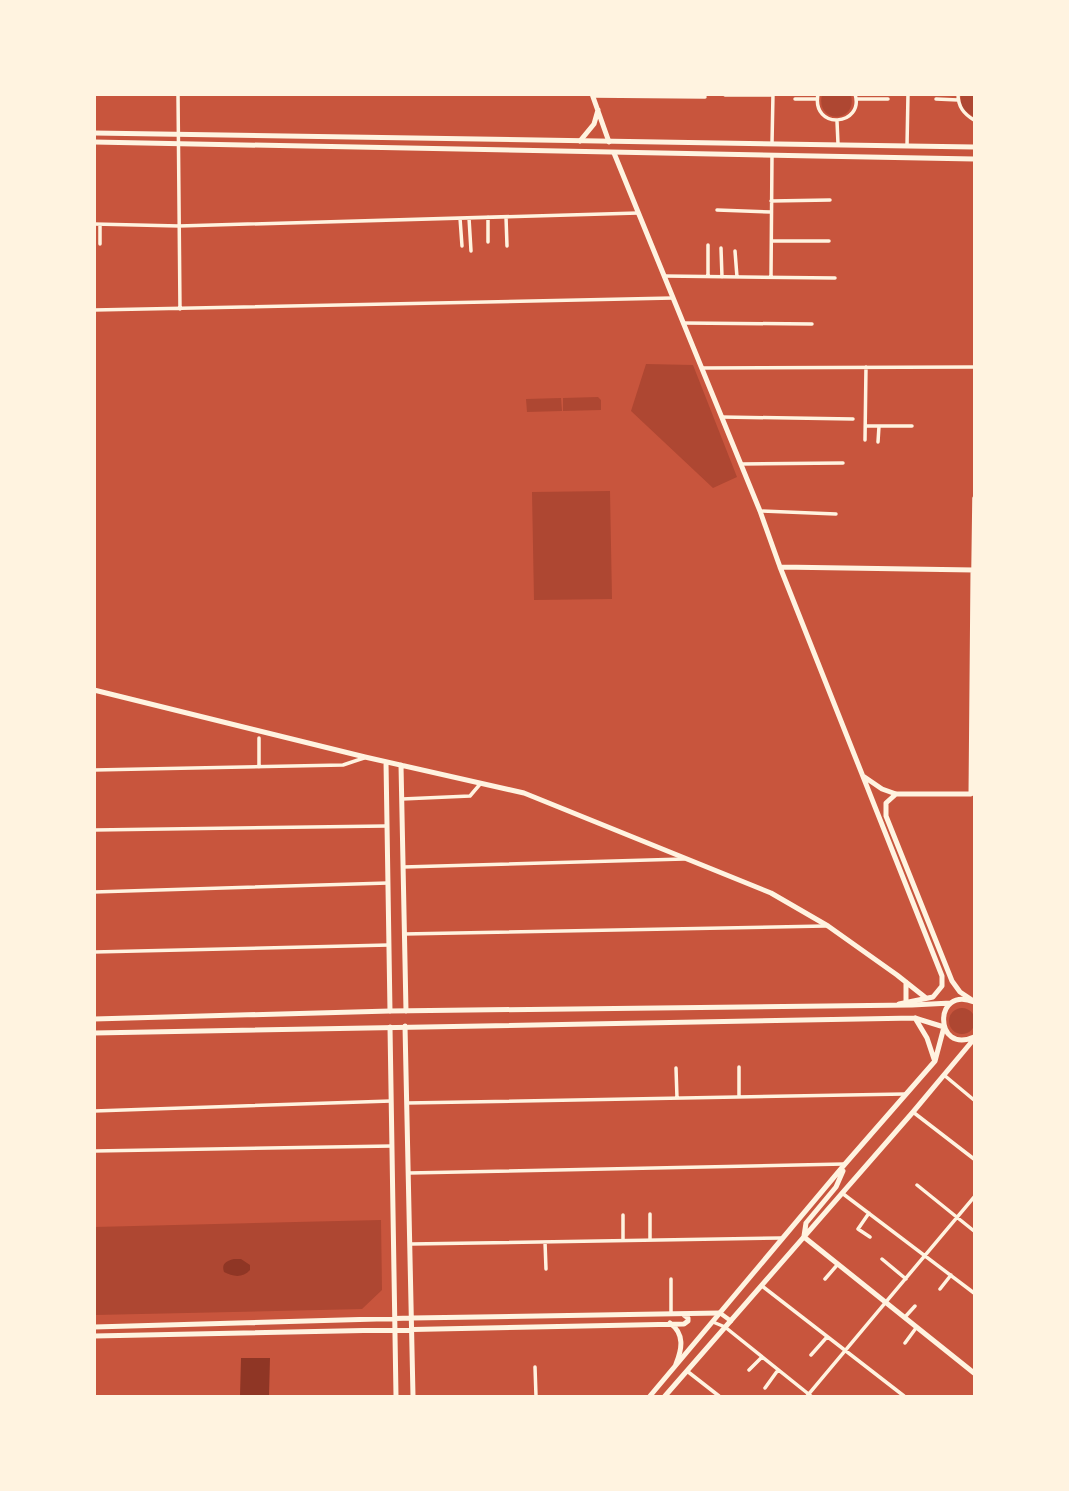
<svg xmlns="http://www.w3.org/2000/svg" width="1069" height="1491" viewBox="0 0 1069 1491" font-family="Manrope,sans-serif">
<rect width="100%" height="100%" fill="#c8553d"/>
<!-- green -->
<path fill="#ae4732" d="M 822,95 L 851,95 C 858,124 815,124 822,95 Z
M 961,95 L 974,95 L 974,117 L 961,108 Z
M 646,364 L 693,365 L 737,477 L 713,488 L 631,411 Z
M 598,397 L 601,400 L 601,410 L 563,411 L 563,398 Z
M 561,398 L 562,411 L 527,412 L 526,399 Z
M 610,491 L 612,599 L 534,600 L 532,492 Z
M949 1021a13 13 0 1 1 26 0a13 13 0 1 1-26 0Z
M 381,1220 L 382,1290 L 362,1309 L 95,1315 L 94,1227 Z"/>
<!-- water -->
<path fill="#8f3625" d="M 234,1259 L 241,1259 L 250,1265 L 250,1270 C 243,1278 233,1277 224,1272 C 221,1263 227,1261 234,1259 Z
M 241,1358 L 270,1358 L 269,1396 L 240,1396 Z"/>
<g fill="none" stroke-linecap="round" stroke-linejoin="round">
<!-- minor -->
<path stroke="#fff3e0" stroke-width="3.5" d="M 178,94 L 180,309
M 818,94 C 811,131 865,126 855,94
M 958,94 C 958,107 964,114 974,120
M 725,95 L 773,95
M 593,96 L 705,97
M 795,99 L 817,99
M 857,99 L 888,99
M 936,99 L 958,100
M 837,121 L 838,144
M 772,143 L 773,94
M 907,146 L 908,94
M 771,201 L 830,200
M 717,210 L 771,212
M 488,217 L 488,242
M 506,217 L 507,246
M 460,218 L 462,246
M 469,218 L 471,251
M 94,224 L 179,226 L 638,213
M 100,225 L 100,244
M 772,241 L 829,241
M 721,248 L 722,277
M 735,251 L 737,277
M 664,276 L 835,278
M 708,276 L 708,245
M 771,277 L 772,156
M 94,310 L 673,298
M 683,323 L 812,324
M 702,368 L 974,367
M 722,417 L 853,419
M 865,426 L 912,426
M 865,440 L 866,367
M 878,442 L 879,426
M 741,464 L 843,463
M 760,511 L 836,514
M 973,570 L 974,498
M 259,767 L 259,738
M 94,770 L 343,765 L 364,758
M 402,799 L 470,796 L 481,783
M 94,830 L 386,826
M 403,867 L 684,859
M 94,892 L 388,883
M 404,934 L 825,926
M 94,952 L 389,945
M 739,1067 L 739,1097
M 676,1068 L 677,1098
M 944,1075 L 974,1100
M 407,1103 L 905,1094
M 94,1111 L 391,1101
M 913,1112 L 974,1159
M 94,1151 L 392,1146
M 409,1173 L 844,1164
M 917,1185 L 974,1231
M 842,1193 L 974,1293
M 869,1213 L 858,1229 L 870,1237
M 650,1214 L 650,1240
M 623,1215 L 623,1241
M 545,1242 L 546,1269
M 411,1244 L 781,1238
M 882,1259 L 906,1279
M 825,1279 L 838,1264
M 762,1286 L 904,1396
M 940,1289 L 951,1275
M 671,1314 L 671,1279
M 905,1317 L 915,1306
M 713,1322 L 725,1327 L 811,1396
M 905,1343 L 916,1328
M 811,1355 L 827,1337
M 535,1367 L 536,1396
M 749,1370 L 762,1357
M 687,1371 L 719,1396
M 765,1388 L 778,1370
M 807,1396 L 974,1197"/>
<!-- tertiary -->
<path stroke="#fff3e0" stroke-width="4.5" d="M 720,1313 L 731,1321"/>
<!-- secondary -->
<path stroke="#fff3e0" stroke-width="5" d="M 592,94 L 609,142
M 580,141 L 594,124 L 598,110
M 614,153 L 760,511 L 780,567 L 942,976 L 942,986 L 933,997 L 899,1004
M 780,567 L 974,570
M 94,690 L 365,757 L 524,793 L 771,893 L 828,926 L 897,975 L 926,998
M 386,762 L 390,1011
M 401,765 L 406,1011
M 863,776 L 882,789 L 896,794 L 971,794 L 973,570
M 896,794 L 886,803 L 886,816 L 952,981 L 960,992 L 972,1000
M 906,1002 L 906,982
M 405,1026 L 413,1396
M 390,1027 L 396,1396
M 804,1237 L 974,1373
M 670,1323 C 685,1334 682,1349 676,1364
M 94,1327 L 412,1318 L 720,1313
M 94,1336 L 684,1324 L 688,1321 L 688,1318 L 684,1315"/>
<!-- primary -->
<path stroke="#fff3e0" stroke-width="5" d="M 94,133 L 974,147
M 94,142 L 974,159
M 974,1002 C 933,985 934,1055 974,1037
M 915,1018 L 927,1038 L 934,1059
M 94,1019 L 390,1011 L 912,1005 L 951,1003
M 94,1033 L 915,1018 L 944,1027 L 935,1061 L 845,1164 L 650,1396
M 804,1236 L 806,1223 L 836,1187 L 843,1171
M 665,1396 L 913,1112 L 974,1039"/>
</g>
<!-- border -->
<rect width="1069" height="1491" fill="none" stroke="#fff3e0" stroke-width="192"/>
</svg>
